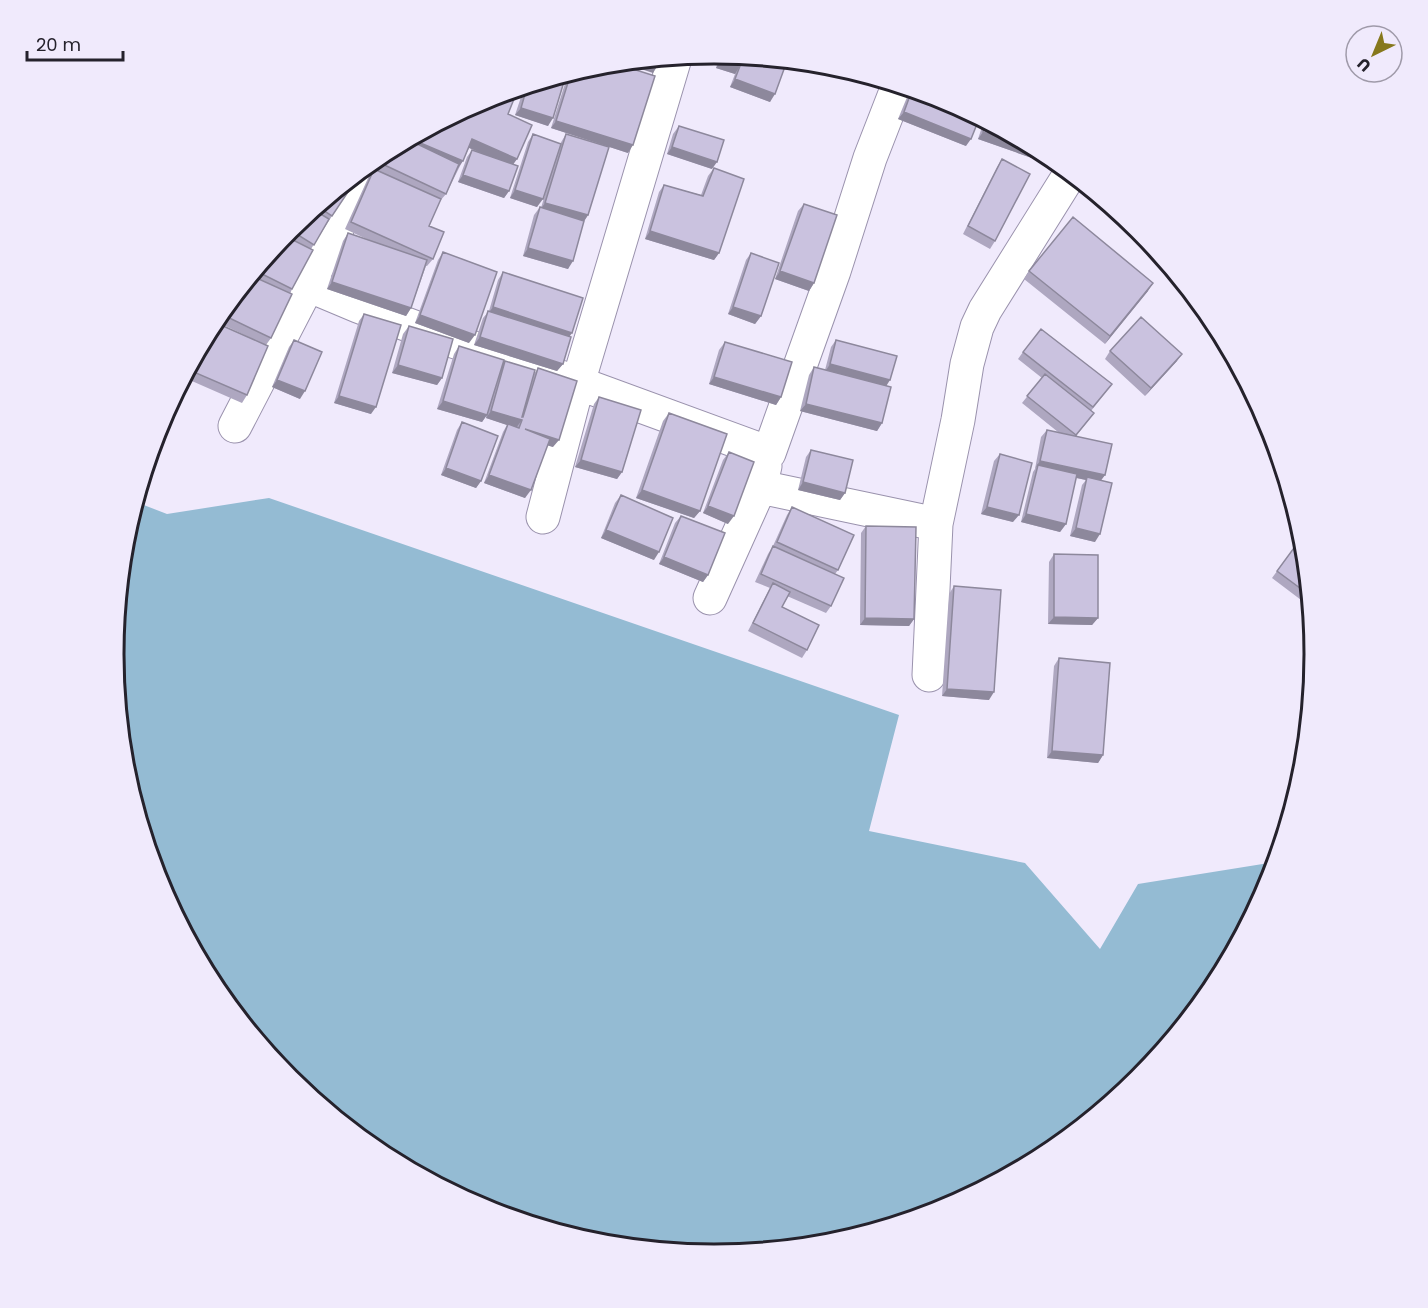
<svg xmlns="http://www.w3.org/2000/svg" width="1428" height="1308" viewBox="0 0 1428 1308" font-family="Poppins,sans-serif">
<rect width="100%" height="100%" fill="#f0eafc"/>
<!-- water -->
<path fill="#94bbd3" d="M 269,498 L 899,715 L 869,831 L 1025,863 L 1100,949 L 1138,884 L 1275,862 L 1268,884 L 1213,988 L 1138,1079 L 1047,1153 L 943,1208 L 831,1243 L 714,1254 L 597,1242 L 484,1208 L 380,1153 L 289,1078 L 215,987 L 160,883 L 125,771 L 114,654 L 126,537 L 136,502 L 167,514 Z"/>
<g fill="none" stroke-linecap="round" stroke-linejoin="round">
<defs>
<path id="minor" d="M 675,58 L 578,383 L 769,453 L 834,271 L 870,158 L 898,86
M 370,164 L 308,285 L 358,306 L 435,335 L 578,383 L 543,517
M 235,426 L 308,285
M 760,487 L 936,524
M 710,598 L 760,487 L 765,466
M 929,675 L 936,524 L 958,420 L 967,364 L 977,327 L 985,310 L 1070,174"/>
</defs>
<!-- minor casing -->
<use href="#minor" stroke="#9a92ad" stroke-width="35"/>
<!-- minor -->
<use href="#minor" stroke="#fff" stroke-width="33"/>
</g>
<!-- wall -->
<path fill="#aea7c0" d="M 720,55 L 787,61 L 770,102 L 730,87 L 735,74 L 716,68 Z
M 597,65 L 628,153 L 551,128 L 568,74 Z
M 566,75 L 548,126 L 515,115 L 524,88 Z
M 910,90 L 944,100 L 966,146 L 898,119 Z
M 508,114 L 517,159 L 513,164 L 509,191 L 504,198 L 458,182 L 467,157 L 472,150 L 477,151 L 469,148 L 446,194 L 440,201 L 429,226 L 433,259 L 427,266 L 426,266 L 411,308 L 406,316 L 327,289 L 343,241 L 348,233 L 371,241 L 345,229 L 369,176 L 374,170 L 371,168 L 374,160 L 381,155 Z
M 984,121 L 1048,155 L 1049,164 L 978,139 Z
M 679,126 L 712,169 L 667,154 L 673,134 Z
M 533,134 L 560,144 L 566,134 L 588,215 L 584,221 L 568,269 L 523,256 L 534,215 L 540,207 L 541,208 L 550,177 L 537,207 L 510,198 L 528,142 Z
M 1002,159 L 995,241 L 990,249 L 963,234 L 997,167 Z
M 714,168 L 719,253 L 714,260 L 645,239 L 659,192 L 664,185 L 701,195 L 708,176 Z
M 350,180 L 332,216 L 311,249 L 292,289 L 290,294 L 271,338 L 266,345 L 247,395 L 242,403 L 185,378 L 214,322 L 253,339 L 215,321 L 290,230 Z
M 804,204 L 814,283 L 809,291 L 775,279 L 798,211 Z
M 443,252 L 469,343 L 415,323 L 438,260 Z
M 751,253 L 761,316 L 755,324 L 728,314 L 746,260 Z
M 1029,271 L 1148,291 L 1105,344 L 1024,279 Z
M 503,272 L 569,337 L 563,364 L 557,371 L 474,345 L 483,318 L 489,311 L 498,280 Z
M 364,314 L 371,414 L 334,403 L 359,321 Z
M 409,326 L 442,378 L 437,385 L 392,373 L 403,334 Z
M 294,340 L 300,399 L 272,387 L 289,347 Z
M 836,340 L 887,386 L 882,423 L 877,431 L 800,411 L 809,375 L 814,367 L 825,370 L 831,347 Z
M 725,342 L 781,397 L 776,405 L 709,384 L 719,350 Z
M 459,346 L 502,365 L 505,361 L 534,374 L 538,368 L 553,447 L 547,445 L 525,498 L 484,483 L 503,432 L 507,425 L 486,418 L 486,416 L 482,422 L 437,409 L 454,354 Z
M 1110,351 L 1177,361 L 1145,396 L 1105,359 Z
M 1023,352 L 1106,392 L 1091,411 L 1088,421 L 1076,436 L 1105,475 L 1101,480 L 1095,542 L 1070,536 L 1082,485 L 1086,480 L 1076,478 L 1066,524 L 1060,532 L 1021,522 L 1033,472 L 1035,469 L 1041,437 L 1047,430 L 1058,432 L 1022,403 L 1042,378 L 1018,359 Z
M 599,397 L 622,472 L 617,479 L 575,467 L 594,404 Z
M 669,413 L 700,511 L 694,518 L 636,498 L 663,421 Z
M 462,422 L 481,481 L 476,488 L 441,475 L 457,430 Z
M 811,450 L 845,493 L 840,500 L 798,490 L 806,457 Z
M 729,452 L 728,524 L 703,513 L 723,460 Z
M 1000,454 L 1013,522 L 981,514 L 994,461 Z
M 621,495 L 654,560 L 601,538 L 615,503 Z
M 792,507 L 838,570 L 835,574 L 831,606 L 826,613 L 787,596 L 782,607 L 807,650 L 802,658 L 748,631 L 770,588 L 755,582 L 768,554 L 773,546 L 787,515 Z
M 681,516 L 708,575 L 703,582 L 659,564 L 675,523 Z
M 866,526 L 914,619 L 909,626 L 860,625 L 861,533 Z
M 1302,537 L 1309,606 L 1272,578 Z
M 1054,554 L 1098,618 L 1092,625 L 1048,624 L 1049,562 Z
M 954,586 L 989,700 L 942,696 L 949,594 Z
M 1059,658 L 1103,755 L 1098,763 L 1047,758 L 1054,666 Z"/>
<!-- shaded-wall -->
<path fill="#8d889c" d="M 721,60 L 740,66 L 735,74 L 716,68 Z
M 645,61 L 658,65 L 653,73 L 623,63 Z
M 735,79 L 775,94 L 770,102 L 730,87 Z
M 521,108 L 553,118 L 548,126 L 515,115 Z
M 904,112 L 971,139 L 966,146 L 898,119 Z
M 556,121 L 633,145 L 628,153 L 551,128 Z
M 983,132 L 1044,153 L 1052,159 L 1049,164 L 978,139 Z
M 411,139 L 463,161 L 458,168 L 401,144 Z
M 472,139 L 517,159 L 512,166 L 467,147 Z
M 672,147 L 717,162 L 712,169 L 667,154 Z
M 463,175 L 509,191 L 504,198 L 458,182 Z
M 515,190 L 543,199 L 537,207 L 510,198 Z
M 545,203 L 588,215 L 583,223 L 540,210 Z
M 650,231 L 719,253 L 714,260 L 645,239 Z
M 528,248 L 573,261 L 568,269 L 523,256 Z
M 780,271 L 814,283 L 809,291 L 775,279 Z
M 332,282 L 411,308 L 406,316 L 327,289 Z
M 1153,283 L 1148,291 L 1105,344 L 1110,336 Z
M 493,307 L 572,333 L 567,340 L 487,315 Z
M 733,307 L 761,316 L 755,324 L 728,314 Z
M 420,315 L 475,335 L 469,343 L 415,323 Z
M 480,337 L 563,364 L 557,371 L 474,345 Z
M 1182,354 L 1177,361 L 1145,396 L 1151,388 Z
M 830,364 L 890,380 L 885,388 L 825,372 Z
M 398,365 L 442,378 L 437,385 L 392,373 Z
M 714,377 L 781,397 L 776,405 L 709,384 Z
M 277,380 L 305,391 L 300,399 L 272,387 Z
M 339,396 L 376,407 L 371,414 L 334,403 Z
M 443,401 L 487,415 L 482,422 L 437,409 Z
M 806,404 L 882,423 L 877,431 L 800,411 Z
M 491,411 L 522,420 L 516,428 L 486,418 Z
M 525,429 L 559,440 L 553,447 L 520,437 Z
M 581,460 L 622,472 L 617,479 L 575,467 Z
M 1040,461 L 1105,475 L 1099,483 L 1087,477 L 1086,480 L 1037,469 L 1038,465 L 1035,468 Z
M 446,468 L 481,481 L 476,488 L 441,475 Z
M 489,475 L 531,490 L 525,498 L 484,483 Z
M 803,482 L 845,493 L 840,500 L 798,490 Z
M 642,490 L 700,511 L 694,518 L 636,498 Z
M 708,506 L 734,516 L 728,524 L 703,513 Z
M 987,507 L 1019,515 L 1013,522 L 981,514 Z
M 1026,514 L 1066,524 L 1060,532 L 1021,522 Z
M 1076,528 L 1100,534 L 1095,542 L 1070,536 Z
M 606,530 L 659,552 L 654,560 L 601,538 Z
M 664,557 L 708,575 L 703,582 L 659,564 Z
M 1054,617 L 1098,618 L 1092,625 L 1048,624 Z
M 865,618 L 914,619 L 909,626 L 860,625 Z
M 947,689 L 994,692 L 989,700 L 942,696 Z
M 1052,751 L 1103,755 L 1098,763 L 1047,758 Z"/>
<!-- building -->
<path fill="#cac2df" stroke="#8d889c" stroke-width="1.5" d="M 723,55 L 787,61 L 775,94 L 735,79 L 740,66 L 721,60 Z
M 660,59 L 658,65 L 645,61 Z
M 617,64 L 655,76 L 633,145 L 556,121 L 571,73 L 597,65 Z
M 566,75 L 553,118 L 521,108 L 527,87 Z
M 518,89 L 508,114 L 532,125 L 517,159 L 472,139 L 463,161 L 411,139 L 485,100 Z
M 912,90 L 944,100 L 979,119 L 971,139 L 904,112 Z
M 986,123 L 1044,153 L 983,132 Z
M 679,126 L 724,140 L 717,162 L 672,147 Z
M 533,134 L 561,144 L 543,199 L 515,190 Z
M 566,134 L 609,147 L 588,215 L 545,203 Z
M 409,140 L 459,164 L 446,194 L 376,161 L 377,158 L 381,155 Z
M 472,150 L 518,166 L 509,191 L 463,175 Z
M 1002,159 L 1030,174 L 995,241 L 968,226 Z
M 714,168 L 744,179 L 719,253 L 650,231 L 664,185 L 703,196 Z
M 374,169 L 441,199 L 429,226 L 444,232 L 433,259 L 351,222 Z
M 350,180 L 354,183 L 332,216 L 318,207 Z
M 804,204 L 837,215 L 814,283 L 780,271 Z
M 540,207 L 584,221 L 573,261 L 528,248 Z
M 314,210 L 329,219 L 314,245 L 290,230 Z
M 1073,217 L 1153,283 L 1110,336 L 1029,271 Z
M 348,233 L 427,260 L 411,308 L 332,282 Z
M 285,236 L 313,250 L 292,289 L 256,271 Z
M 443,252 L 497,272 L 475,335 L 420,315 Z
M 751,253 L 779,263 L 761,316 L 733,307 Z
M 503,272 L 583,298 L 572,333 L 493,307 Z
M 252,276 L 292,294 L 271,338 L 221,314 Z
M 488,311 L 571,337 L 563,364 L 480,337 Z
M 364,314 L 401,325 L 376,407 L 339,396 Z
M 1141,317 L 1182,354 L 1151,388 L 1110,351 Z
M 214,322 L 268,346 L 247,395 L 189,370 Z
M 409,326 L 453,339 L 442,378 L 398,365 Z
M 1041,329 L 1112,384 L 1093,407 L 1023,352 Z
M 294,340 L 322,352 L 305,391 L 277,380 Z
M 836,340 L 897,356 L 890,380 L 830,364 Z
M 725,342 L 792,362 L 781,397 L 714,377 Z
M 459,346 L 504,360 L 487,415 L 443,401 Z
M 505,361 L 535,370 L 522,417 L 523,417 L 538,368 L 577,381 L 559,440 L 525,429 L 550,439 L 531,490 L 489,475 L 508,424 L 519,428 L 522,420 L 491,411 Z
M 814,367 L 891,387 L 882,423 L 806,404 Z
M 1045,374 L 1094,413 L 1076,435 L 1027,396 Z
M 599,397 L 641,410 L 622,472 L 581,460 Z
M 669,413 L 727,434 L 700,511 L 642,490 Z
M 462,422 L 498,436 L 481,481 L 446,468 Z
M 1047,430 L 1112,444 L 1105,475 L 1040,461 Z
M 811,450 L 853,460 L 845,493 L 803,482 Z
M 729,452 L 754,462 L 734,516 L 708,506 Z
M 1000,454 L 1032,463 L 1019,515 L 987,507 Z
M 1038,465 L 1077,474 L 1066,524 L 1026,514 Z
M 1087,477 L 1112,483 L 1100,534 L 1076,528 Z
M 621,495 L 673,518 L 659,552 L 606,530 Z
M 792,507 L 854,535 L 838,570 L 777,542 Z
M 681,516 L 725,533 L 708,575 L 664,557 Z
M 866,526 L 916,527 L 914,619 L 865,618 Z
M 1302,537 L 1303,537 L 1308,594 L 1277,571 Z
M 773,546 L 844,578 L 831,606 L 761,574 Z
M 1054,554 L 1098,555 L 1098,618 L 1054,617 Z
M 773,583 L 790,592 L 782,607 L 819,625 L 807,650 L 753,623 Z
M 954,586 L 1001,590 L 994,692 L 947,689 Z
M 1059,658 L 1110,663 L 1103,755 L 1052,751 Z"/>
<!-- crop -->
<path d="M0 0H1428V1308H0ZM124 654a590 590 0 1 1 1180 0a590 590 0 1 1-1180 0Z" fill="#f0eafc" fill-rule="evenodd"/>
<path fill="none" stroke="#25222c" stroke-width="3" d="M124 654a590 590 0 1 1 1180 0a590 590 0 1 1-1180 0Z"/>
<!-- north arrow -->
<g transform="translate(1374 54) rotate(223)"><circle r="28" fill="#f0eafc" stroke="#9f9aa9" stroke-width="1.5"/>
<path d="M0-4.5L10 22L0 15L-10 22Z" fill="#86781d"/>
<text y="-9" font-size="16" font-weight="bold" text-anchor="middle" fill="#25222c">U</text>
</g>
<!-- scale -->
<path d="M27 51v9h96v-9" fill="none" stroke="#25222c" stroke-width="3"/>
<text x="36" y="51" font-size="18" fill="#25222c" stroke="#f0eafc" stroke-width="4.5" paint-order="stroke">20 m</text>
</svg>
